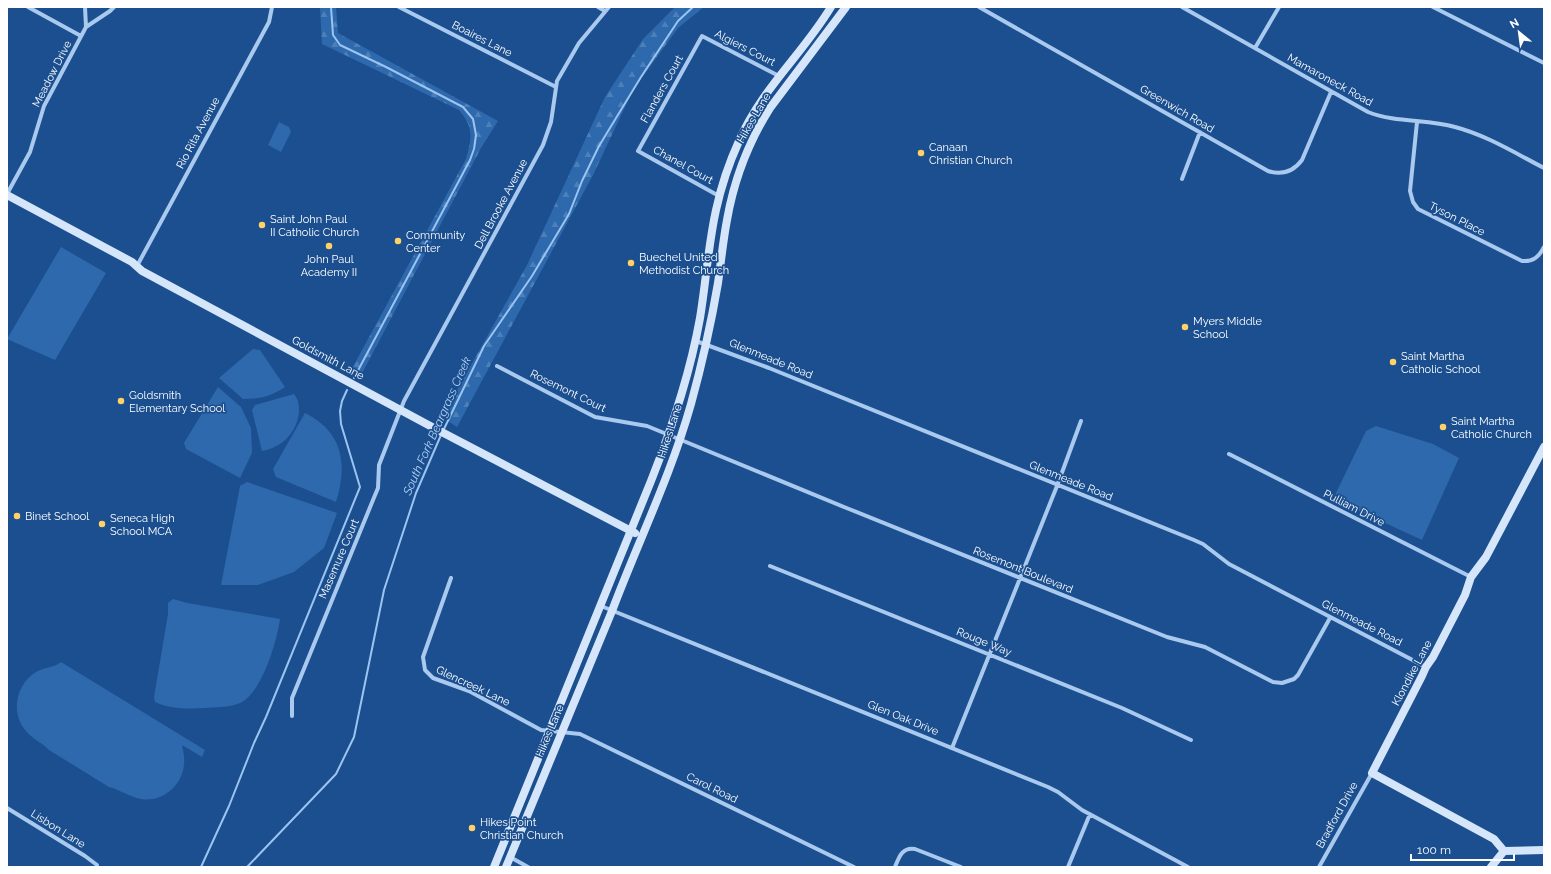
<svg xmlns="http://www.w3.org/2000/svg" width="1551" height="874" viewBox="0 0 1551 874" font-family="Raleway,sans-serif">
<defs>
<pattern id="forest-firs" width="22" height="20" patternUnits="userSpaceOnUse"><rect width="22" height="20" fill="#2e69ad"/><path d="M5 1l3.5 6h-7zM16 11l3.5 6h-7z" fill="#4d80b9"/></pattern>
</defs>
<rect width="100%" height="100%" fill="#1b4f8f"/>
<!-- forest -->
<path fill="url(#forest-firs)" d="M 320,7 L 336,7 L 338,33 L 498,121 L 481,148 L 359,379 L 349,374 L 466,159 C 472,137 474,128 459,110 L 322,44 Z
M 675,7 L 704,7 L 678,28 L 633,90 L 593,175 L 457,427 L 442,417 L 527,265 L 605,97 L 643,39 Z"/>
<!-- park -->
<path fill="#2e69ad" d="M 279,122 L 289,127 L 291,132 L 281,152 L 268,145 Z
M 61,247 L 106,273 L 55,360 L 7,339 Z
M 253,349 L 260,350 L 285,387 C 272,396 260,399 243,399 L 219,378 Z
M 218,387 L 241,407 L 251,428 L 252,453 L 240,478 L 186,449 L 184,443 Z
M 294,394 C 299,400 299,406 299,412 C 297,433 281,448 262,451 L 252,410 L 255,405 Z
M 305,413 C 343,432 348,464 336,502 L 276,477 L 273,469 Z
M 1376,426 L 1433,444 L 1459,458 L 1422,540 L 1333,499 L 1366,431 Z
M 247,482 L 337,513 L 324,548 L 294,572 L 258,585 L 221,585 L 240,486 Z
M 173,599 L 187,603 L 280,619 C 277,641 262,693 240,703 C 229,708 215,707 204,708 C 187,709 170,709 155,702 L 154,697 L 168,614 L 168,603 Z
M 61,662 L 205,750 L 202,757 L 182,745 C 183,751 185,757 184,764 C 183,785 162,803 141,799 C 129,797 119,789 109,787 L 49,750 C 43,743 32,739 26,731 C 10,713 16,684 36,672 C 44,667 54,668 61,662 Z"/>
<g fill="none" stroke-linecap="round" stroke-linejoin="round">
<!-- stream -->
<path stroke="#9cc4f0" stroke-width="2" d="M 331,7 L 333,35 L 340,45 L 386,67 L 463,107 L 473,119 L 476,135 L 474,149 L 470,160 L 354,378
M 443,431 L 484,346 L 532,276 L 569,214 L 582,181 L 599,146 L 641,77 L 678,21 L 693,7
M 201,867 L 229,806 L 254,743 L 266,717 L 360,487 L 341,424 L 340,411 L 342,401 L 347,390
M 247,867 L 336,774 L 354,737 L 384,590 L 416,493 L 441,435"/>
<!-- street -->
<path stroke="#a9c9ee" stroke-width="4" d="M 28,7 L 81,36
M 85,7 L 86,27
M 399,7 L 556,87
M 598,7 L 605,11
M 979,7 L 1268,171 C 1281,175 1293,172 1302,160 L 1331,92
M 1182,7 L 1368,112 C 1396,123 1427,119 1455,127 C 1486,135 1515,153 1544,168
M 1433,7 L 1544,63
M 1255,48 L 1279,7
M 1417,122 L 1410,191 L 1413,202 L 1418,209 L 1522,261 C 1533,262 1539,257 1544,247
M 1182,179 L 1200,132
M 7,194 L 30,152 L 44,106 L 86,27 L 110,11 L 114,7
M 719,196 L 638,151 L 702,36 L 779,76
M 137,266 L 269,22 L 272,7
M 696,341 L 769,368 L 1194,540 L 1203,544 L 1229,564 L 1426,667
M 497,366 L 595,417 L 647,426 L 669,435 L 849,509 L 1167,637 L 1205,647 L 1273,682 L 1282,683 L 1294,679 L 1298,675 L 1330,618
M 1229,454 L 1471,577
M 770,566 L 1122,708 L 1191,740
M 451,578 L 423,657 L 425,670 L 433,678 L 469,691 L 541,730 L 580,734 L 854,867
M 601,606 L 1048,787 L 1058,792 L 1082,810 L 1188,867
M 292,716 L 292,698 L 373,500 L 378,488 L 379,465 L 404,401 L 543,145 L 551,122 L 557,81 L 579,43 L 609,7
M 952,748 L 1057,486 L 1081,421
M 7,808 L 85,856 L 97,865 L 97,867
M 510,857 L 528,867
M 895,867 C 899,857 902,847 915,849 L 961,867
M 1068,867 L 1090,814
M 1319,867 L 1372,773"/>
<!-- secondary -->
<path stroke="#d6e6fa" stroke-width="8" d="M 7,195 L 132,262 L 142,271 L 434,428 L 635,533
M 1504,851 L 1494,839 L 1372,773 L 1422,676 L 1426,667 L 1433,657 L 1465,595 L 1471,577 L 1486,557 L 1544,447
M 494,867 L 651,481 C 672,428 690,374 700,318 C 706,282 708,246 716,210 C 721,187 729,163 739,141 C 762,88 802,55 831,7
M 506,867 L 612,611 C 638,542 671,475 691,404 C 702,364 711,324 718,283 C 721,262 723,241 727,220 C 734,180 748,143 770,108 L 846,7
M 1491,867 L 1504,851 L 1544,850"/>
</g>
<!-- markers -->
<g fill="#ffd166" stroke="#1b4f8f" stroke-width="1.5">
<circle cx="921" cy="153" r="4"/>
<circle cx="262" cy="225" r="4"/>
<circle cx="398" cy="241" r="4"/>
<circle cx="329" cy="246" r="4"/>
<circle cx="631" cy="263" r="4"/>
<circle cx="1185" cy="327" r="4"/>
<circle cx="1393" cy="362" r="4"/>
<circle cx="121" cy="401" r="4"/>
<circle cx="1443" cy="427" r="4"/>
<circle cx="17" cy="516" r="4"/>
<circle cx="102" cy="524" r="4"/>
<circle cx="472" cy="828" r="4"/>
</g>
<g text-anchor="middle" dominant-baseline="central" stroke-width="3.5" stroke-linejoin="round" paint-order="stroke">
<!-- street labels -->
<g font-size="11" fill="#fff" stroke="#1b4f8f">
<text transform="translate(482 39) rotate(27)">Boaires Lane</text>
<text transform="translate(745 48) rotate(27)">Algiers Court</text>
<text transform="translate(52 74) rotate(-63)">Meadow Drive</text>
<text transform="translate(1330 80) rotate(29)">Mamaroneck Road</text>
<text transform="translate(662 89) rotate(-61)">Flanders Court</text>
<text transform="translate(1177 109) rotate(30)">Greenwich Road</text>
<text transform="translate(754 118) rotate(-60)">Hikes Lane</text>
<text transform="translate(198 133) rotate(-62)">Rio Rita Avenue</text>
<text transform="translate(683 165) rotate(29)">Chanel Court</text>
<text transform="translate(501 204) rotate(-62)">Dell Brooke Avenue</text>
<text transform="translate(1457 219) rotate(27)">Tyson Place</text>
<text transform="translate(328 358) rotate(28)">Goldsmith Lane</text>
<text transform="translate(771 359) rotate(22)">Glenmeade Road</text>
<text transform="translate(568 391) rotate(26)">Rosemont Court</text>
<text transform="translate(670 431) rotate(-72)">Hikes Lane</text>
<text transform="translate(1071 481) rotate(22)">Glenmeade Road</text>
<text transform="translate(1354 508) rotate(27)">Pulliam Drive</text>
<text transform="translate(339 559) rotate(-67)">Masemure Court</text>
<text transform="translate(1023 570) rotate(22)">Rosemont Boulevard</text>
<text transform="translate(1362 623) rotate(27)">Glenmeade Road</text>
<text transform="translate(984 642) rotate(22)">Rouge Way</text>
<text transform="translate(1412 673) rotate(-62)">Klondike Lane</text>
<text transform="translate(473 686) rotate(25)">Glencreek Lane</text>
<text transform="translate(903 718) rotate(22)">Glen Oak Drive</text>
<text transform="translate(550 731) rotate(-67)">Hikes Lane</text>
<text transform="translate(712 788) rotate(26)">Carol Road</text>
<text transform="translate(1337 815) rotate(-61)">Bradford Drive</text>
<text transform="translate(58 829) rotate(32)">Lisbon Lane</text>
</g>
<!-- poi labels -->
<g font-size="11" fill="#fff" stroke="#1b4f8f" text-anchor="start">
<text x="929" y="147">Canaan<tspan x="929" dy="13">Christian Church</tspan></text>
<text x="270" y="219">Saint John Paul<tspan x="270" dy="13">II Catholic Church</tspan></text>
<text x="406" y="235">Community<tspan x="406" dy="13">Center</tspan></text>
<text x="639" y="257">Buechel United<tspan x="639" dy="13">Methodist Church</tspan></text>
<text x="329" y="259" text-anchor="middle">John Paul<tspan x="329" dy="13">Academy II</tspan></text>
<text x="1193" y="321">Myers Middle<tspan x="1193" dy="13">School</tspan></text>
<text x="1401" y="356">Saint Martha<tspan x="1401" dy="13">Catholic School</tspan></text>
<text x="129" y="395">Goldsmith<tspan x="129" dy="13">Elementary School</tspan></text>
<text x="1451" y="421">Saint Martha<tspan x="1451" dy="13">Catholic Church</tspan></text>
<text x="25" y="516">Binet School</text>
<text x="110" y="518">Seneca High<tspan x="110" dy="13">School MCA</tspan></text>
<text x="480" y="822">Hikes Point<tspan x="480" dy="13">Christian Church</tspan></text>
</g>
<!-- water labels -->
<g font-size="12" font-style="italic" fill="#b5d3f5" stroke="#1b4f8f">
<text transform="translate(437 426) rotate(-66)">South Fork Beargrass Creek</text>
</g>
</g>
<!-- border -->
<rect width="1551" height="874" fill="none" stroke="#ffffff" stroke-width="16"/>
<!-- north arrow -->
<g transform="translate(1519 32) rotate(331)" stroke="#1b4f8f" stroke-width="3" paint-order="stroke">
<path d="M0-3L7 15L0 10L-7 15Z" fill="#ffffff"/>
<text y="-6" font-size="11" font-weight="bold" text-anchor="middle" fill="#ffffff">N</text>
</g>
<!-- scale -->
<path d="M1411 854v6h103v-6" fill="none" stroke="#ffffff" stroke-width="2"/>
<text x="1417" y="854" font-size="12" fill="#ffffff" stroke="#1b4f8f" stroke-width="3" paint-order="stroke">100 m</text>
</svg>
